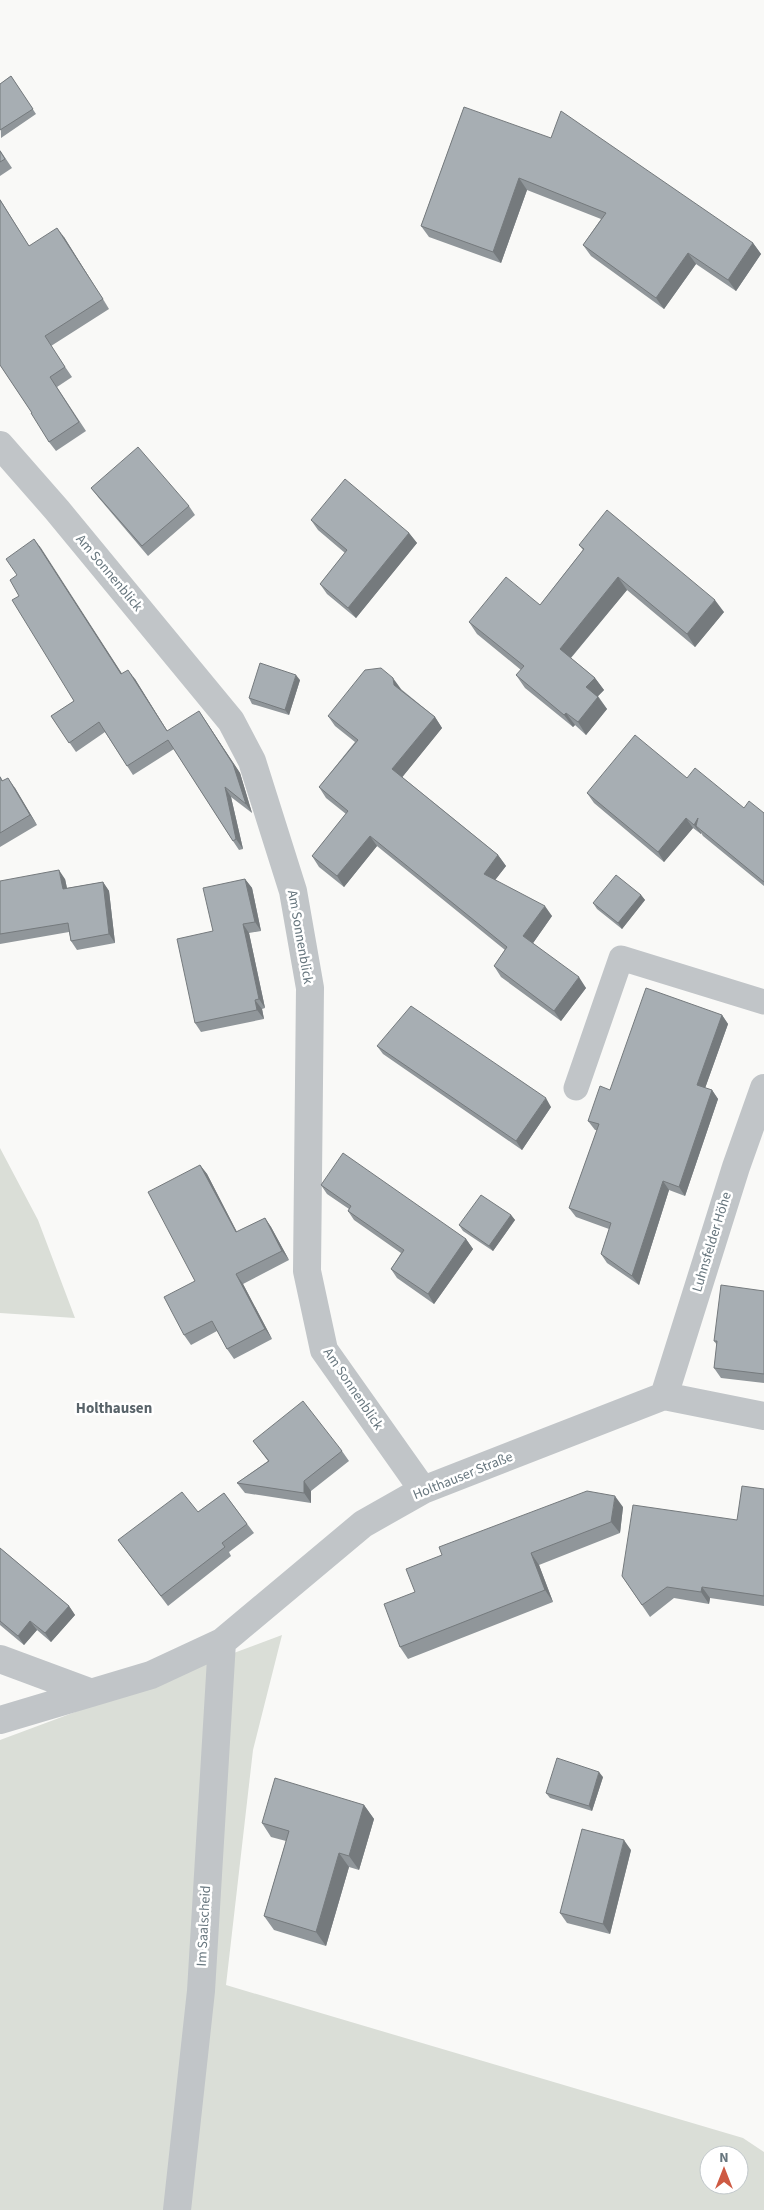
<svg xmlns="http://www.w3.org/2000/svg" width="764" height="2210" viewBox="0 0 764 2210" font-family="'Source Sans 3',sans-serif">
<rect width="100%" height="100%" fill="#f9f9f7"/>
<!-- green -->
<path fill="#daded7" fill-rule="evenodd" d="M 0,1148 L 38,1220 L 75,1318 L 0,1313 Z
M 282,1635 L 253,1750 L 226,1985 L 743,2138 L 764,2152 L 764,2210 L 0,2210 L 0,1740 ZM 709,2155 L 739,2155 L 739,2185 L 709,2185 Z"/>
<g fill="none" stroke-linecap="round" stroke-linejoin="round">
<!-- lane -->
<path stroke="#c1c5c8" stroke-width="25" d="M 576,1088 L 621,958 L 764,1002"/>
<!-- street -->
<path stroke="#c1c5c8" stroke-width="28" d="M 0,445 L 57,510 L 231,721 L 252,761 L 293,891 L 310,988 L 307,1271 L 324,1350 L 423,1490
M 664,1396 L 736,1167 L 764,1088
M 0,1659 L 89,1692
M 0,1720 L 151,1675 L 222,1642 L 363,1524 L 423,1490 L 664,1396 L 764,1416
M 177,2210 L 201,1991 L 222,1642"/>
</g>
<!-- wall -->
<path fill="#90969a" d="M 11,76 L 36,114 L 1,138 L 0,84 Z
M 464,107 L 753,243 L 761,254 L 736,291 L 696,264 L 664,309 L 591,256 L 583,245 L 601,219 L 527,190 L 501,263 L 429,237 L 421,226 Z
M 0,150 L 12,168 L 0,176 Z
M 0,199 L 29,246 L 64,237 L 109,309 L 51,346 L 72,377 L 57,387 L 86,431 L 56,451 L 49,442 L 32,413 L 0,365 Z
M 91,488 L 189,506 L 195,515 L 148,556 L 98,497 Z
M 311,520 L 409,533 L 417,543 L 356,618 L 327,594 L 320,584 L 345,553 L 318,530 Z
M 34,539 L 122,674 L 135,679 L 167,731 L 205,720 L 240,773 L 252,813 L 231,797 L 243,849 L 239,850 L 233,841 L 174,749 L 133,775 L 105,732 L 76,752 L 51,716 L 74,701 L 19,596 L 17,575 Z
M 579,545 L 724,612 L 695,647 L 627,590 L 571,658 L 595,678 L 604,690 L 598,696 L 607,709 L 586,735 L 575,725 L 573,727 L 525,688 L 516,675 L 521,670 L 477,634 L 469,622 L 540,605 L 583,550 Z
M 300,680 L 289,715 L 252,704 L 249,698 Z
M 401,689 L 435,717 L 442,728 L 402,777 L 498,855 L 506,866 L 495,880 L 552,916 L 533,943 L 586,988 L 561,1021 L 501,977 L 494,966 L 505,950 L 377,846 L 344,887 L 319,867 L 312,856 L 346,814 L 326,798 L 319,787 L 355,742 L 335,726 L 328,716 Z
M 0,776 L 3,781 L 15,788 L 37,825 L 0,847 Z
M 687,778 L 744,808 L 764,813 L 764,886 L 703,836 L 701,833 L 701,834 L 693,828 L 664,862 L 594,803 L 587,793 Z
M 65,879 L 67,888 L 103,882 L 109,891 L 115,943 L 77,950 L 71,941 L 69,932 L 0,944 L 0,881 Z
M 245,879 L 252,888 L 261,931 L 249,933 L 265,1008 L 262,1009 L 264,1019 L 201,1032 L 195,1023 L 213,931 Z
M 641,895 L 645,900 L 622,929 L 597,909 L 593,903 Z
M 722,1015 L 728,1024 L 705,1088 L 712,1090 L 718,1099 L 685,1196 L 669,1190 L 639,1285 L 607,1263 L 601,1254 L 609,1229 L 576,1217 L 569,1208 L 597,1130 L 595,1130 L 588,1121 L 610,1090 Z
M 377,1046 L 551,1107 L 522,1150 L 383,1054 Z
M 200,1165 L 207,1174 L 237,1232 L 265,1218 L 271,1227 L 289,1260 L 243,1284 L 272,1339 L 234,1359 L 227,1349 L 217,1331 L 191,1345 L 184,1335 L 195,1281 Z
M 321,1185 L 466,1239 L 473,1249 L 434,1304 L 397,1278 L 391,1269 L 401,1253 L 354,1220 L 348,1211 L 349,1209 L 327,1194 Z
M 511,1215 L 515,1220 L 493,1251 L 463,1231 L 459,1225 Z
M 764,1291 L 764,1383 L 721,1378 L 714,1368 L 717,1345 L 714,1341 Z
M 253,1441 L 342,1451 L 349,1461 L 311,1491 L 311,1503 L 245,1493 L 237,1483 L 268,1461 Z
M 764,1489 L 764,1606 L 710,1598 L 709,1604 L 674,1598 L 650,1617 L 622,1576 L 737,1520 Z
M 224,1493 L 254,1533 L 229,1552 L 231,1556 L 168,1606 L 118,1540 L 198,1512 Z
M 623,1507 L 620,1533 L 539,1565 L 553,1602 L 408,1659 L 400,1647 L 415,1592 Z
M 0,1548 L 69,1606 L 75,1615 L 51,1642 L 37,1630 L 24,1645 L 0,1625 Z
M 603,1777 L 592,1811 L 550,1798 L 546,1793 Z
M 364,1805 L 374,1819 L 359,1870 L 349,1867 L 326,1946 L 274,1930 L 264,1916 L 286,1841 L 271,1837 L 262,1823 Z
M 631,1850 L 610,1934 L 567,1923 L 560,1913 Z"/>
<!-- shaded-wall -->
<path fill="#757a7d" d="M 519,178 L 527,190 L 501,263 L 493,252 Z
M 57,228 L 64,237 L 109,309 L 103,299 Z
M 753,243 L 761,254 L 736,291 L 728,280 Z
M 688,253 L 696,264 L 664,309 L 656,298 Z
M 409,533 L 417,543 L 356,618 L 348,608 Z
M 34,539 L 41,548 L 128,683 L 121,674 Z
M 618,577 L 627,590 L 568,661 L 560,649 Z
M 715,600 L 724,612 L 695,647 L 687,634 Z
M 128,670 L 135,679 L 173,740 L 167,731 Z
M 296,675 L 300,680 L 289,715 L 285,710 Z
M 393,678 L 401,689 L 402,695 L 394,685 Z
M 595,678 L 604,690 L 595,699 L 586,687 Z
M 598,697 L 607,709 L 586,735 L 578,722 Z
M 199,711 L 240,773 L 252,813 L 246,804 Z
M 566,713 L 575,725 L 573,727 L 564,715 Z
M 435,717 L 442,728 L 400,780 L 392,769 Z
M 8,778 L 15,788 L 37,825 L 30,815 Z
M 225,787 L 231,797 L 243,849 L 236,839 Z
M 686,818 L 693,828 L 664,862 L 658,852 Z
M 698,818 L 696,826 L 701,833 L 701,834 L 694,825 Z
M 370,836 L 377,846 L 344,887 L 337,876 Z
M 498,855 L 506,866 L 492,884 L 484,874 Z
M 59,870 L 65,879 L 69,898 L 63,889 Z
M 245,879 L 252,888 L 261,931 L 255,922 Z
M 103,882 L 109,891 L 115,943 L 109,934 Z
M 641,895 L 645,900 L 622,929 L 618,923 Z
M 545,906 L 552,916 L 531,946 L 523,936 Z
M 243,924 L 249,933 L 265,1008 L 259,999 Z
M 579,977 L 586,988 L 561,1021 L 554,1011 Z
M 255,1000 L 262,1009 L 264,1019 L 257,1010 Z
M 722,1015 L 728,1024 L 703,1094 L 697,1085 Z
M 712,1090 L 718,1099 L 685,1196 L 679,1187 Z
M 546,1098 L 551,1107 L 522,1150 L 516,1141 Z
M 200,1165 L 207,1174 L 242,1242 L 236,1232 Z
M 663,1181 L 669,1190 L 639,1285 L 632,1276 Z
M 511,1215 L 515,1220 L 493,1251 L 489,1246 Z
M 265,1218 L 271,1227 L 289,1260 L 282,1251 Z
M 466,1239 L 473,1249 L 434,1304 L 428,1294 Z
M 236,1274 L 243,1284 L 272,1339 L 265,1329 Z
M 304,1481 L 311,1491 L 311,1503 L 304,1493 Z
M 615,1496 L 623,1507 L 620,1533 L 611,1522 Z
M 531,1553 L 539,1565 L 553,1602 L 545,1590 Z
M 702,1587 L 710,1598 L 709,1604 L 701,1592 Z
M 69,1606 L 75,1615 L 51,1642 L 45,1633 Z
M 30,1621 L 37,1630 L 24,1645 L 18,1636 Z
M 599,1772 L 603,1777 L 592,1811 L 589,1806 Z
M 364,1805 L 374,1819 L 359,1870 L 349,1856 Z
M 624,1840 L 631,1850 L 610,1934 L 603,1924 Z
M 339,1853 L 349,1867 L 326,1946 L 316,1932 Z"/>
<!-- building -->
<path fill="#a7aeb3" stroke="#757a7d" d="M 11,76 L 33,109 L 0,130 L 0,84 Z
M 464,107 L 551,138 L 561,111 L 753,243 L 728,280 L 688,253 L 656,298 L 583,245 L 606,213 L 519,178 L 493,252 L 421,226 Z
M 0,151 L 5,159 L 0,162 Z
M 0,200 L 29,246 L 57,228 L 103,299 L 45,336 L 65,367 L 50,377 L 79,422 L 49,442 L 31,413 L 32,413 L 0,365 Z
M 138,447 L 189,506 L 142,546 L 91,488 Z
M 345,479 L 409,533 L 348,608 L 320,584 L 347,550 L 311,520 Z
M 607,510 L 715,600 L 687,634 L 618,577 L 560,649 L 595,678 L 586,687 L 598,697 L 578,722 L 566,713 L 564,715 L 516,675 L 524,666 L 469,622 L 506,577 L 540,605 L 584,549 L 579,545 Z
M 34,539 L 121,674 L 128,670 L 167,731 L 199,711 L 233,764 L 246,804 L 225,787 L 236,839 L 233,841 L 168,740 L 127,766 L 99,722 L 69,743 L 51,716 L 74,701 L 12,600 L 19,596 L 10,580 L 17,575 L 6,559 Z
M 260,663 L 296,675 L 285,710 L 249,698 Z
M 381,668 L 393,678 L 394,685 L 435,717 L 392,769 L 498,855 L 484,874 L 545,906 L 523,936 L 579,977 L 554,1011 L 494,966 L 507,947 L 370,836 L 337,876 L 312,856 L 348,811 L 319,787 L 358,740 L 328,716 L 365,670 Z
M 635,735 L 687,778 L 695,768 L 744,808 L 749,801 L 764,813 L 764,882 L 696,826 L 698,818 L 694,825 L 686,818 L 658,852 L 587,793 Z
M 0,777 L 2,781 L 8,778 L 30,815 L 0,833 Z
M 59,870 L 63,889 L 103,882 L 109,934 L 71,941 L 68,923 L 0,934 L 0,881 Z
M 616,875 L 641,895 L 618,923 L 593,903 Z
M 245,879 L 255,922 L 243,924 L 259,999 L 255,1000 L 257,1010 L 195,1023 L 177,939 L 213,931 L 203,888 Z
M 646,988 L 722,1015 L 697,1085 L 712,1090 L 679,1187 L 663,1181 L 632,1276 L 601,1254 L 611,1223 L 569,1208 L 599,1124 L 588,1121 L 600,1086 L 610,1090 Z
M 411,1006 L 546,1098 L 516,1141 L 377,1046 Z
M 343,1153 L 466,1239 L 428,1294 L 391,1269 L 404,1250 L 348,1211 L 351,1206 L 321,1185 Z
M 200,1165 L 236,1232 L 265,1218 L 282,1251 L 236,1274 L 265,1329 L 227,1349 L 212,1321 L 184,1335 L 164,1297 L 195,1281 L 148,1192 Z
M 481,1195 L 511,1215 L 489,1246 L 459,1225 Z
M 721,1285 L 764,1291 L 764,1374 L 714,1368 L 717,1341 L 714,1341 Z
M 303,1401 L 342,1451 L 304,1481 L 304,1493 L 237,1483 L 269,1461 L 253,1441 Z
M 742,1486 L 764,1489 L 764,1596 L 702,1587 L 701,1592 L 667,1587 L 642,1605 L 622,1576 L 633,1505 L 737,1520 Z
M 587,1491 L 615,1496 L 611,1522 L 531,1553 L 545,1590 L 400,1647 L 384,1604 L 415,1592 L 406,1569 L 442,1555 L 439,1547 Z
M 182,1492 L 198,1512 L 224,1493 L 247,1524 L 222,1543 L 225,1547 L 161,1596 L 118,1540 Z
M 0,1548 L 69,1606 L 45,1633 L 30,1621 L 18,1636 L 0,1621 Z
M 557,1758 L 599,1772 L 589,1806 L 546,1793 Z
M 275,1778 L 364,1805 L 349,1856 L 339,1853 L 316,1932 L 264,1916 L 289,1831 L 262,1823 Z
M 582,1829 L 624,1840 L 603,1924 L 560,1913 Z"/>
<g text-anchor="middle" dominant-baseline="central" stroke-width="5" stroke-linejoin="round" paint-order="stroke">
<!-- street labels -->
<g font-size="14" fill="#67767e" stroke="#fff">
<text transform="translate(109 573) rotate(50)">Am Sonnenblick</text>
<text transform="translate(300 937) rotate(80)">Am Sonnenblick</text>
<text transform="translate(712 1242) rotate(-73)">Luhnsfelder Höhe</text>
<text transform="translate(353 1389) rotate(56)">Am Sonnenblick</text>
<text transform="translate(463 1476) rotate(-22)">Holthauser Straße</text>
<text transform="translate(204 1926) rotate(-87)">Im Saalscheid</text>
</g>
<!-- neighbourhood labels -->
<g font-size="15" font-weight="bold" fill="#59646a" stroke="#fff">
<text x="114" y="1408">Holthausen</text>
</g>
</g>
<!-- north arrow -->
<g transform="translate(724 2170)"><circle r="24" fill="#ffffff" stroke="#c2c8cb"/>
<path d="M0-4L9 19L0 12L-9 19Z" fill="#ce5a43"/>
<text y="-8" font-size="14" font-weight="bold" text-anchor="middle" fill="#67767e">N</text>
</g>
</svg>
